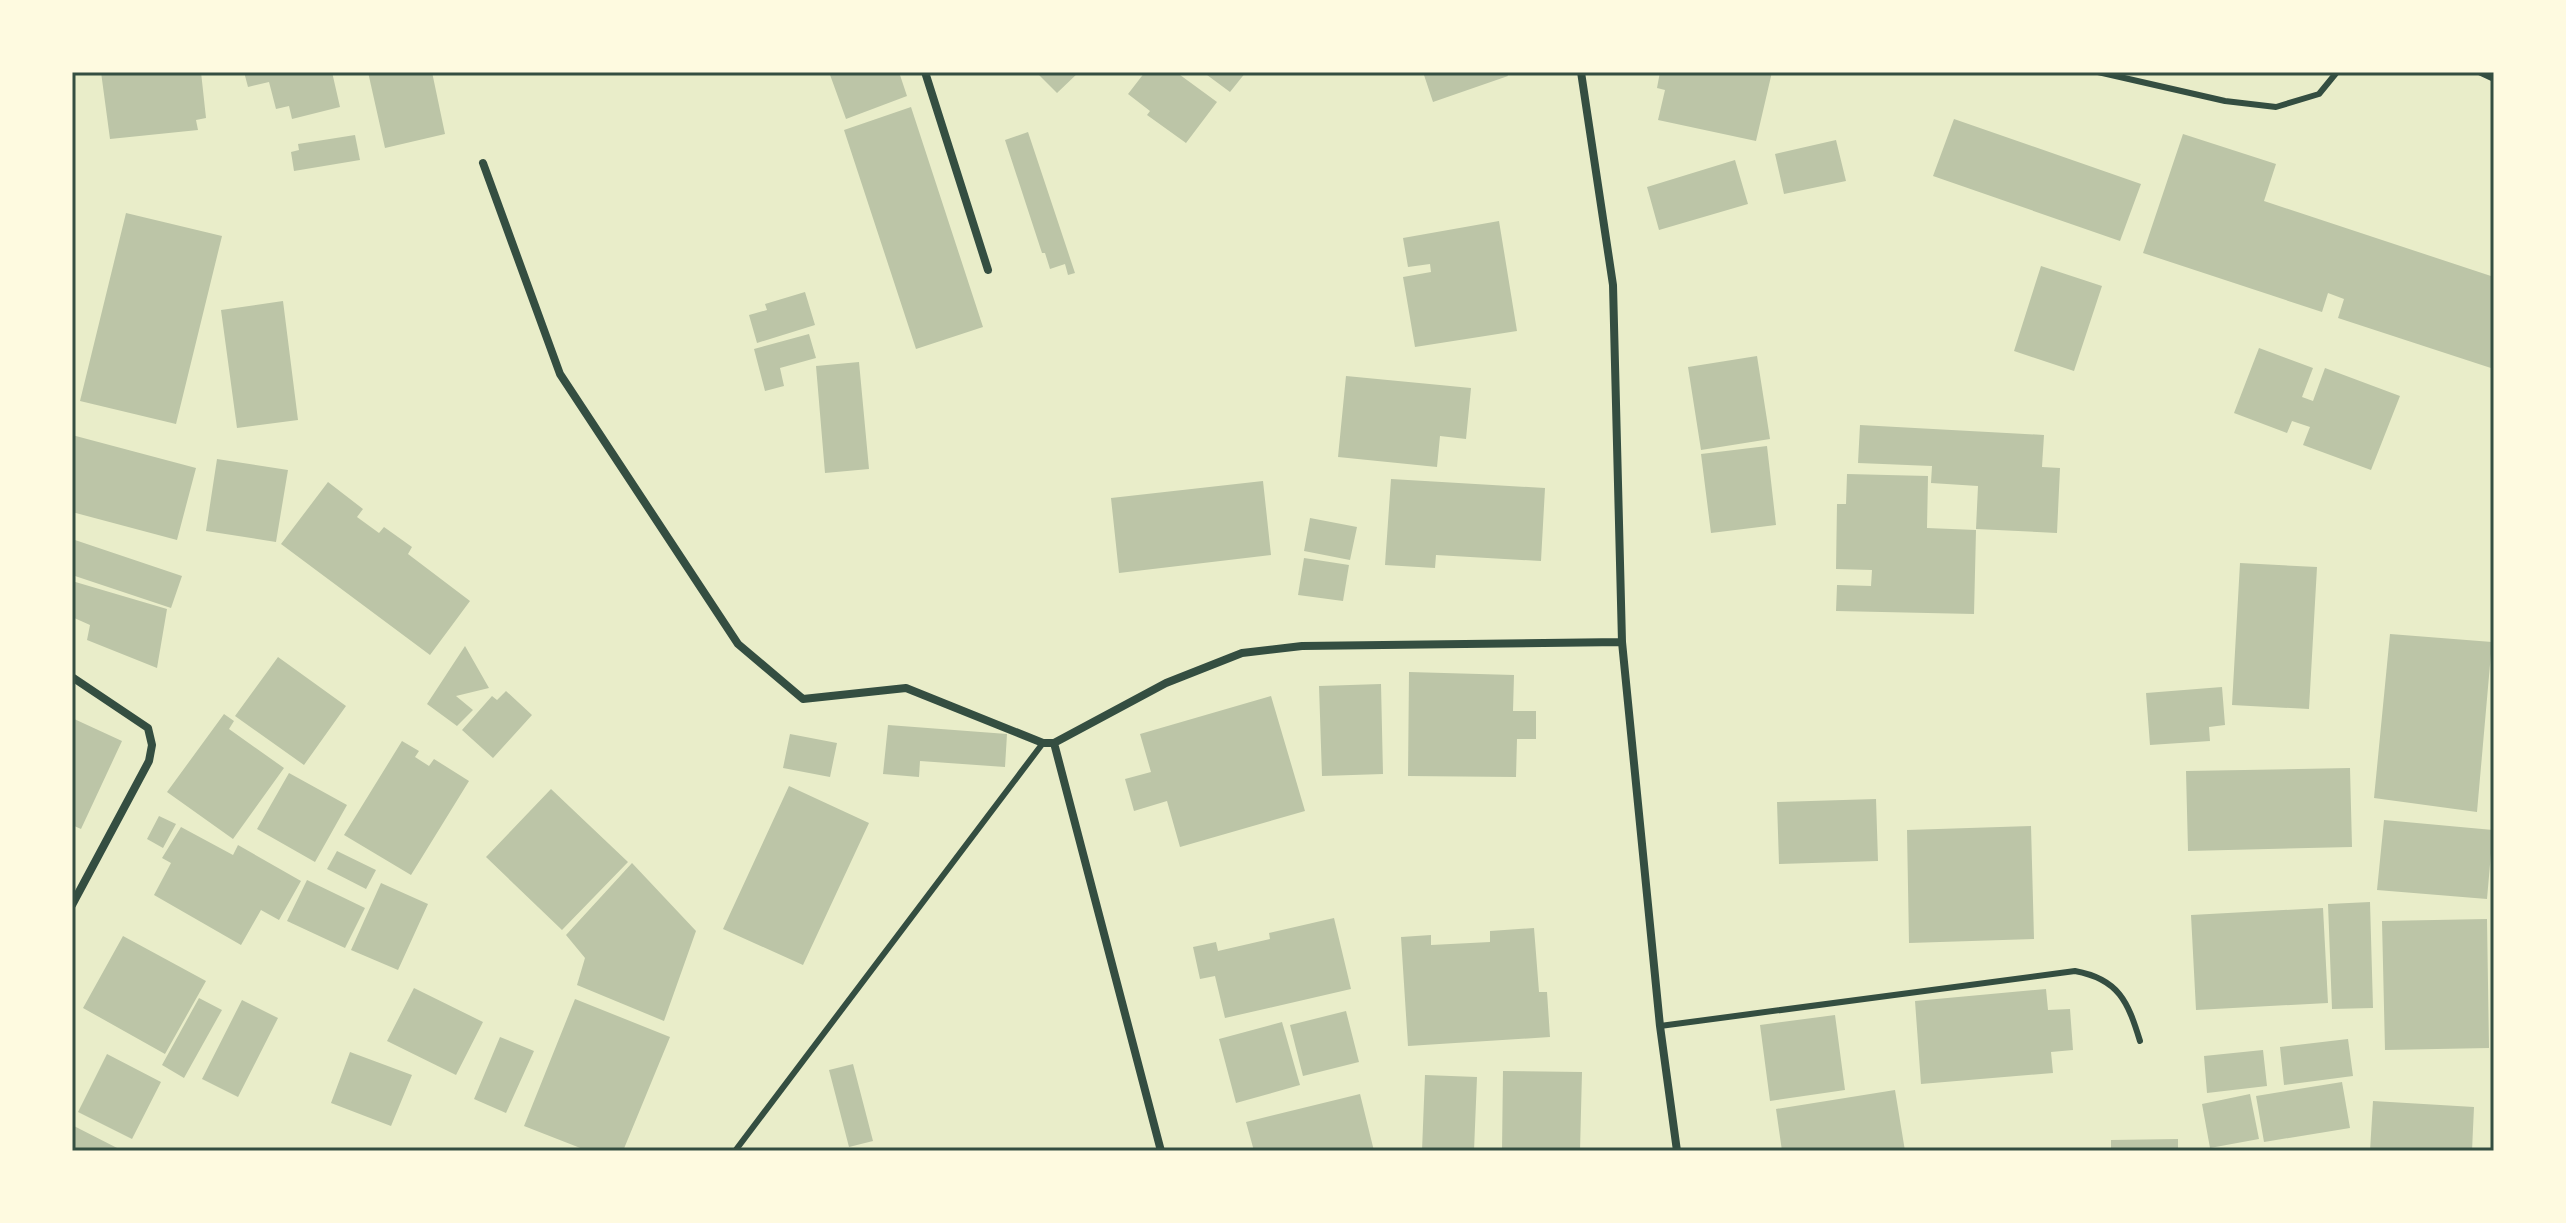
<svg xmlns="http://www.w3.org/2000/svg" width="2566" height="1223" viewBox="0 0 2566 1223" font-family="Ubuntu,sans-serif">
<rect width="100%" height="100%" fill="#e9edc9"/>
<!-- building -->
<path fill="#bcc5a7" d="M 101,72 L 201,72 L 206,118 L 196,120 L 198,130 L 110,139 Z
M 244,72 L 332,72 L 340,107 L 292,119 L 289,106 L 276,109 L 269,82 L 248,87 Z
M 368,72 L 432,72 L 445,134 L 385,148 Z
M 829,72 L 899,72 L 907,96 L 846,119 Z
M 1036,72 L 1079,72 L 1057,93 Z
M 1145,72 L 1176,72 L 1217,102 L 1186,143 L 1147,115 L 1150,111 L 1128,94 Z
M 1203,72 L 1246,72 L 1230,92 Z
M 1423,72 L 1506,72 L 1508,76 L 1433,102 Z
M 1660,72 L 1772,72 L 1756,141 L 1658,120 L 1665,90 L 1657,88 Z
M 911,107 L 983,327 L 916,349 L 844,130 Z
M 1954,119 L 2141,184 L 2120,241 L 1933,176 Z
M 1028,132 L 1075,273 L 1068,275 L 1065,264 L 1050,269 L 1045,253 L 1042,253 L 1005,140 Z
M 2183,134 L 2276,164 L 2264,201 L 2494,277 L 2494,369 L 2338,318 L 2344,299 L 2328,293 L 2322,312 L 2143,253 Z
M 355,135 L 360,160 L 294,171 L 291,152 L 299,150 L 298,144 Z
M 1836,140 L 1846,181 L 1784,194 L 1775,154 Z
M 1735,160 L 1748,204 L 1659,230 L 1647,187 Z
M 126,213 L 222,236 L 176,424 L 80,401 Z
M 1499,221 L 1517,331 L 1415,347 L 1403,277 L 1431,272 L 1430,264 L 1408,267 L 1403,238 Z
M 2041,266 L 2102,286 L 2074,371 L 2014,351 Z
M 805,292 L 815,325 L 757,343 L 749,315 L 767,310 L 765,304 Z
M 283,301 L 298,420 L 237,428 L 221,310 Z
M 809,334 L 816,358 L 780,368 L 784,386 L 765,391 L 754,349 Z
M 2259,348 L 2313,368 L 2302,397 L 2313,401 L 2325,368 L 2400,396 L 2371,470 L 2303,445 L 2310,427 L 2292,421 L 2287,433 L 2234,413 Z
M 1757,356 L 1770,439 L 1701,450 L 1688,367 Z
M 859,362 L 869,469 L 825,473 L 816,366 Z
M 1346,376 L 1471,388 L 1466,439 L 1440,436 L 1437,467 L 1338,457 Z
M 1860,425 L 2044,435 L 2042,467 L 2060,468 L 2057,533 L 1976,529 L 1978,486 L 1931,483 L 1932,466 L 1858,463 Z
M 72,435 L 196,468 L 177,540 L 72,512 Z
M 1767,446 L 1776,525 L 1711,533 L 1701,454 Z
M 217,459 L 288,470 L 276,542 L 206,531 Z
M 1847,474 L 1928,476 L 1927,528 L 1976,530 L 1974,614 L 1836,611 L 1837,585 L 1871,586 L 1872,570 L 1836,569 L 1837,504 L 1846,504 Z
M 1391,479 L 1545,488 L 1541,561 L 1436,555 L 1435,568 L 1385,565 Z
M 1263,481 L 1271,555 L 1119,573 L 1111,498 Z
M 328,482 L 363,509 L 357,517 L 379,533 L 384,527 L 412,547 L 408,554 L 470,601 L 430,655 L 281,544 Z
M 1310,518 L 1357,527 L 1350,560 L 1304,551 Z
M 72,539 L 182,576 L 171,608 L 72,575 Z
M 1304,558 L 1349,565 L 1343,601 L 1298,595 Z
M 2240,563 L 2317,567 L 2309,709 L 2232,705 Z
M 72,581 L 167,609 L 157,668 L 87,640 L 90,625 L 72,617 Z
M 2390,634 L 2492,642 L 2477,812 L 2374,798 Z
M 465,646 L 489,688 L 456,696 L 473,710 L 457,726 L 427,704 Z
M 278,657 L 346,706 L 304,765 L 235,716 Z
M 1409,672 L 1514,675 L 1513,711 L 1536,711 L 1536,739 L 1517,739 L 1516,777 L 1408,776 Z
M 1381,684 L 1383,774 L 1322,776 L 1319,686 Z
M 2222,687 L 2225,725 L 2209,727 L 2210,741 L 2150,745 L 2146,693 Z
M 506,691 L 532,715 L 493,758 L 462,730 L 492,696 L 497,700 Z
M 1271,696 L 1305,811 L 1180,847 L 1167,801 L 1134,811 L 1125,779 L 1151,772 L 1140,734 Z
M 224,714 L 234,721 L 229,729 L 284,768 L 233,839 L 167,792 Z
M 72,718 L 122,741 L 81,829 L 72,825 Z
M 888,725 L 1007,734 L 1005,767 L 920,761 L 919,777 L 883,774 Z
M 790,734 L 837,743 L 830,777 L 783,768 Z
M 402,741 L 419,751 L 415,757 L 429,766 L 434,759 L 469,781 L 411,875 L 344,835 Z
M 2350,768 L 2352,847 L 2188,851 L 2186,771 Z
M 289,773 L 347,805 L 315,862 L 257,829 Z
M 789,786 L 869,823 L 803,965 L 723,929 Z
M 551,789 L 628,862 L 562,930 L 486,857 Z
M 1876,799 L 1878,861 L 1779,864 L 1777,802 Z
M 159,816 L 176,824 L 163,848 L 147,839 Z
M 2384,820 L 2493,830 L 2487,899 L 2377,890 Z
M 2031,826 L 2034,939 L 1909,943 L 1907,830 Z
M 181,827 L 233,855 L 238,845 L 301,881 L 279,920 L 261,910 L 241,945 L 154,895 L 171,863 L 162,858 Z
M 337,851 L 376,870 L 366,889 L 327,869 Z
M 632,863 L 696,931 L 664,1021 L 577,985 L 585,958 L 566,935 Z
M 307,880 L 365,908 L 345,948 L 287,921 Z
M 381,883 L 428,904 L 398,970 L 351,950 Z
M 2370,902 L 2373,1008 L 2332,1009 L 2328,904 Z
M 2323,908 L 2328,1003 L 2196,1010 L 2191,915 Z
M 1334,918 L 1351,989 L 1225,1018 L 1215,976 L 1200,979 L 1193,947 L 1216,942 L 1218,951 L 1270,939 L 1269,933 Z
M 2487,919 L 2489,1048 L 2385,1050 L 2382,921 Z
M 1534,928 L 1539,992 L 1547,992 L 1550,1037 L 1408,1046 L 1401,937 L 1431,935 L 1431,945 L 1490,942 L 1490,931 Z
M 123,936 L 206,981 L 165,1054 L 83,1008 Z
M 414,988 L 483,1022 L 456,1075 L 387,1041 Z
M 2046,989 L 2048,1010 L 2070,1009 L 2073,1050 L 2051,1052 L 2053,1073 L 1921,1084 L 1915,1001 Z
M 199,998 L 222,1010 L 184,1078 L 162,1065 Z
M 575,999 L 670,1037 L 623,1151 L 588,1151 L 524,1126 Z
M 242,1000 L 278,1018 L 238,1097 L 202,1079 Z
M 1346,1011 L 1359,1062 L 1303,1076 L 1290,1025 Z
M 1835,1015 L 1845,1090 L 1770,1101 L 1760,1025 Z
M 1282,1022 L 1300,1085 L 1236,1103 L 1219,1039 Z
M 500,1037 L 534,1051 L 506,1113 L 474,1099 Z
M 2348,1039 L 2353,1076 L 2284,1085 L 2280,1047 Z
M 2263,1050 L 2267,1086 L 2207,1093 L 2204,1056 Z
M 350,1052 L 412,1075 L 391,1126 L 331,1103 Z
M 107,1054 L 161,1082 L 132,1139 L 78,1112 Z
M 853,1064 L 873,1141 L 849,1147 L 829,1070 Z
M 1503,1071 L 1582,1072 L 1580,1151 L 1502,1151 Z
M 1425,1075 L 1477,1077 L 1474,1151 L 1422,1151 Z
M 2342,1082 L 2350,1128 L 2264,1142 L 2256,1096 Z
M 1895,1090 L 1905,1151 L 1782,1151 L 1776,1109 Z
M 1360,1094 L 1374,1151 L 1254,1151 L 1246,1122 Z
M 2250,1094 L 2259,1139 L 2210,1148 L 2202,1104 Z
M 2373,1101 L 2474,1107 L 2472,1151 L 2370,1151 Z
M 72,1125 L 123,1151 L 72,1151 Z
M 2178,1139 L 2178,1151 L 2111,1151 L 2111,1140 Z"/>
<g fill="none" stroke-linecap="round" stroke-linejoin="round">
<!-- service -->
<path stroke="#344e41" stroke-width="6" d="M 2098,72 L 2225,101 L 2276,107 L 2319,94 L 2337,72
M 2479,72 L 2494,79
M 1660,1026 L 2075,971 C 2119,979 2128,1002 2140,1041
M 735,1151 L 1043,743"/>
<!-- minor -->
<path stroke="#344e41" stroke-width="8" d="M 925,72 L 988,270
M 1581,72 L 1613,285 L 1622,642 L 1660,1026 L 1677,1151
M 483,163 L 560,374 L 738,644 L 803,699 L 906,688 L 1043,743 L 1054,743 L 1166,683 L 1242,653 L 1302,646 L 1622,642
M 72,677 L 148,728 L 152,745 L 149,761 L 72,905
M 1054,743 L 1161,1151"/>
</g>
<!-- border -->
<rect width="2566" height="1223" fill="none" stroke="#fefae0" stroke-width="148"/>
<rect x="74" y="74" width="2418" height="1075" fill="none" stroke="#344e41" stroke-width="3"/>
</svg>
